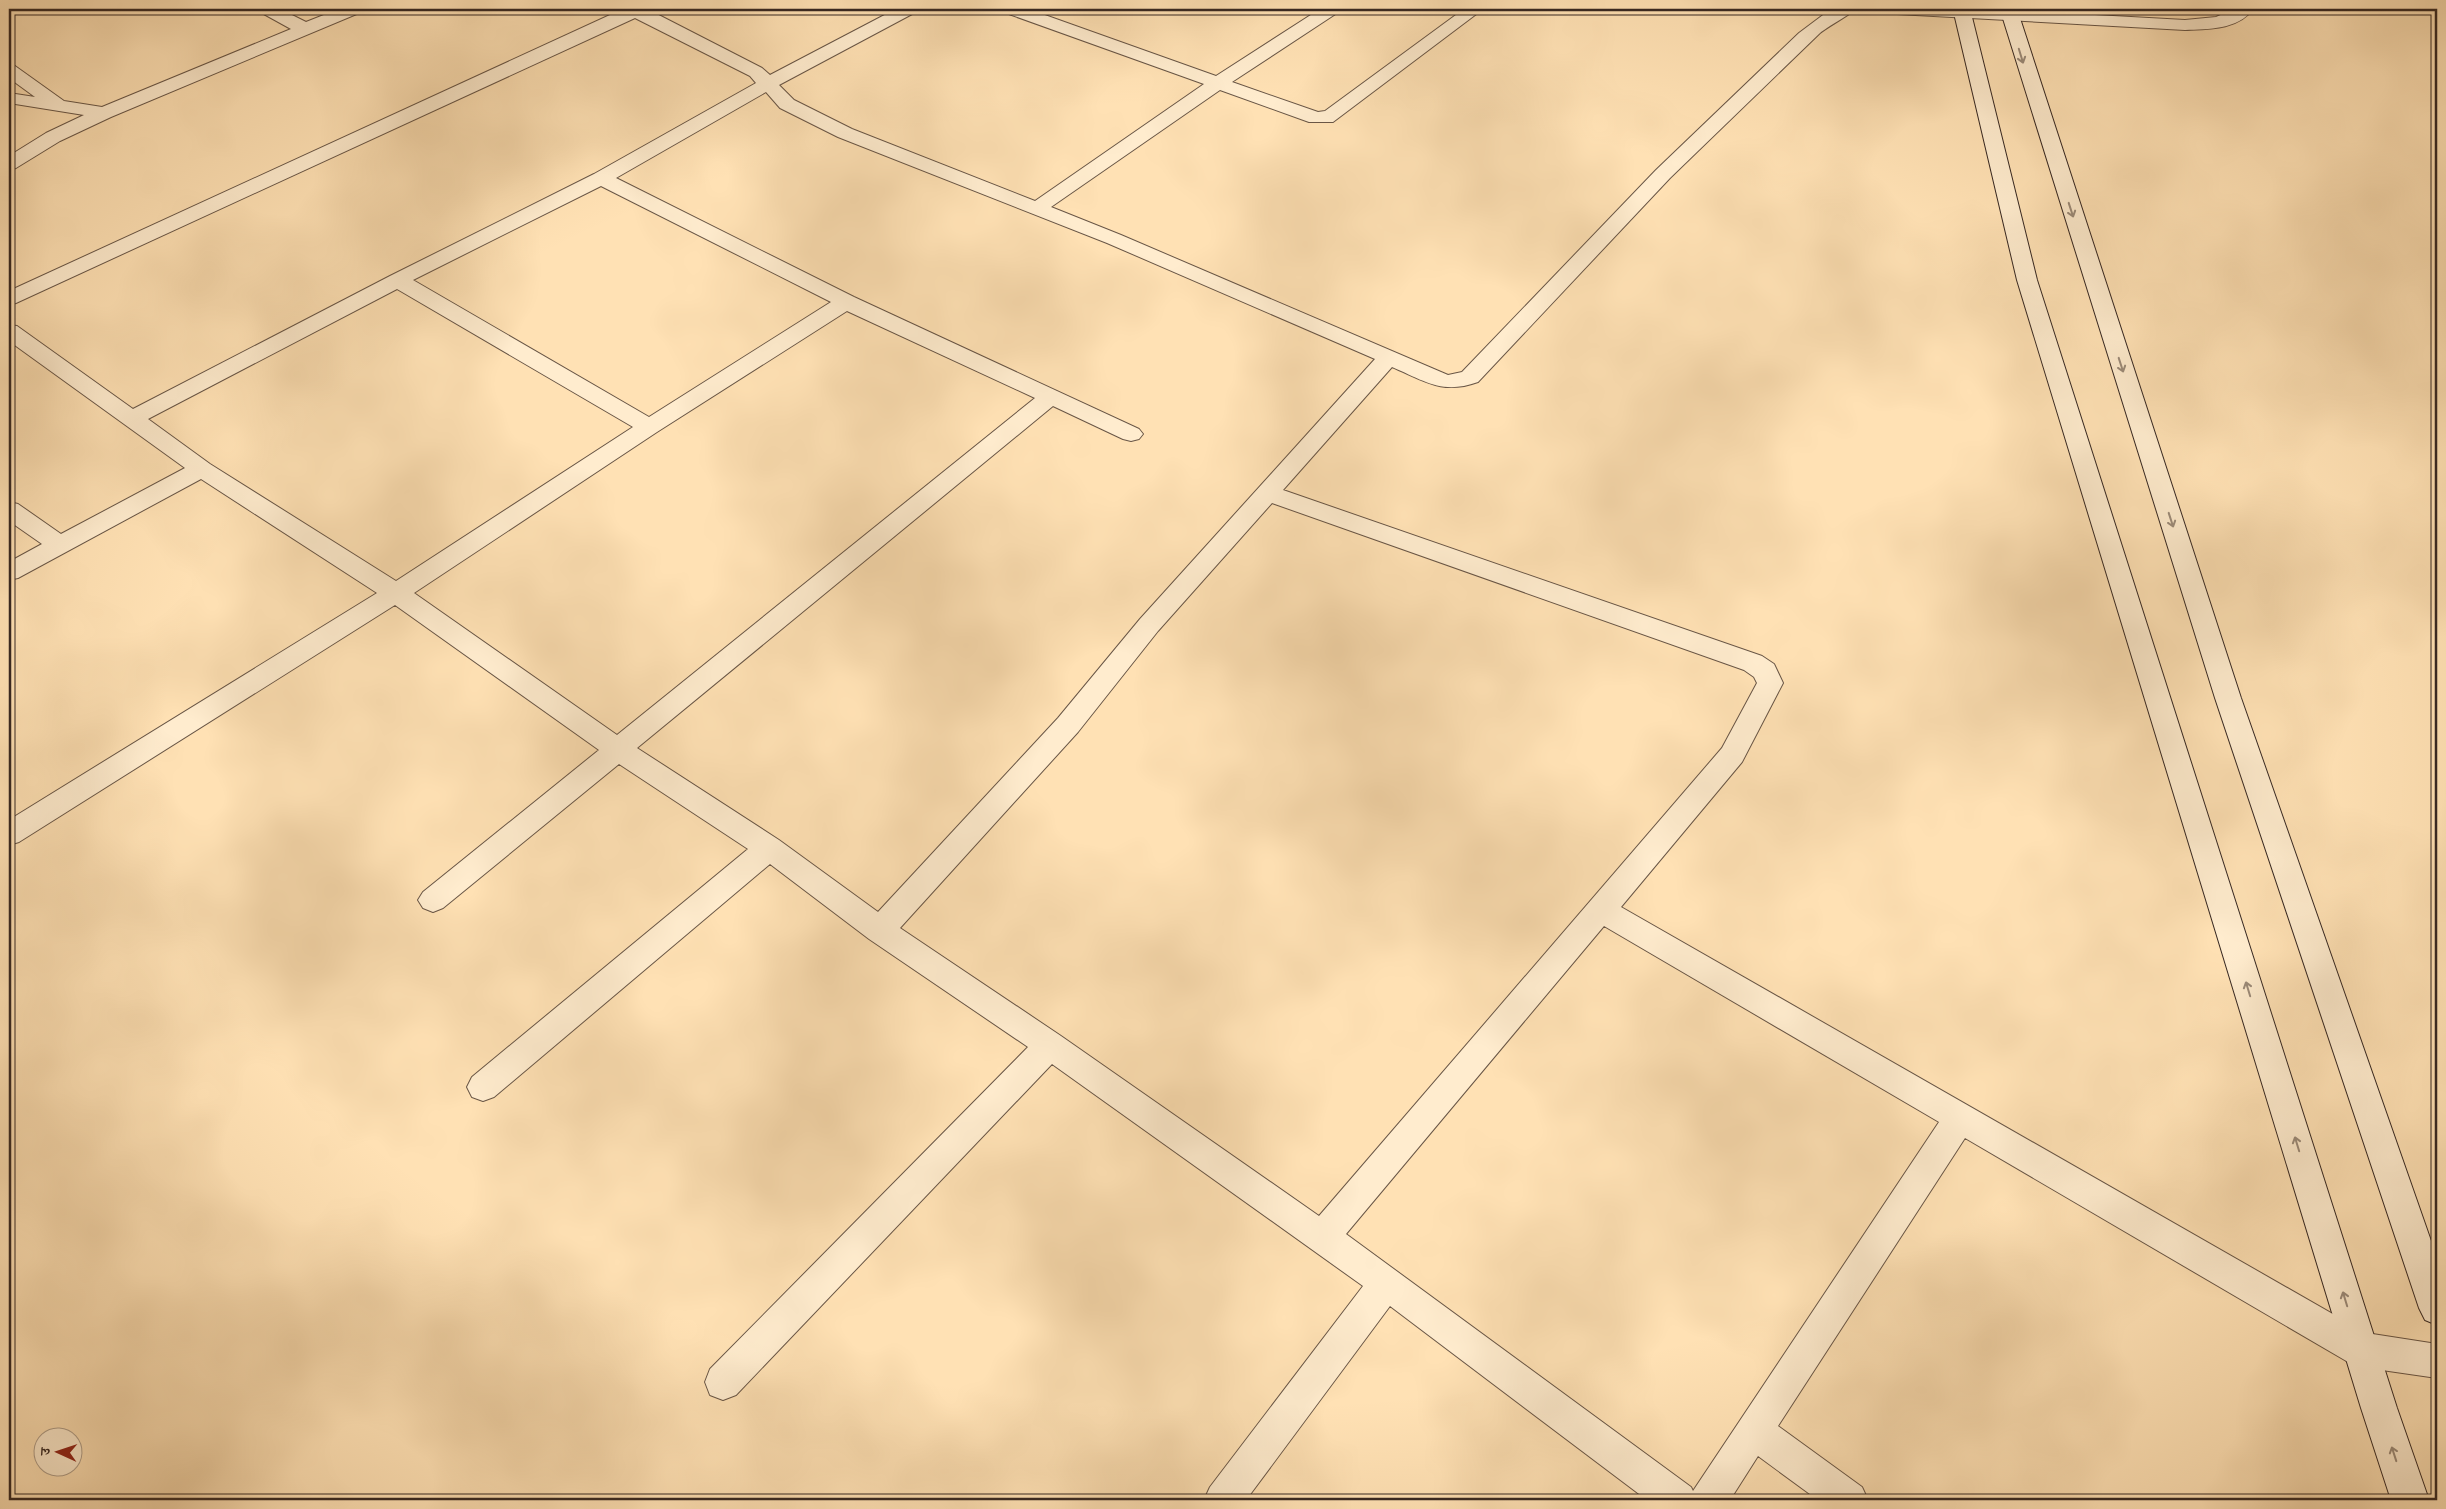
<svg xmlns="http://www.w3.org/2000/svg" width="2446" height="1509" viewBox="0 0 2446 1509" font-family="Cardo,'Noto Serif Devanagari',serif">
<rect width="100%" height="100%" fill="#ffe1b4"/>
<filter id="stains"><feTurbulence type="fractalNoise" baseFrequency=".004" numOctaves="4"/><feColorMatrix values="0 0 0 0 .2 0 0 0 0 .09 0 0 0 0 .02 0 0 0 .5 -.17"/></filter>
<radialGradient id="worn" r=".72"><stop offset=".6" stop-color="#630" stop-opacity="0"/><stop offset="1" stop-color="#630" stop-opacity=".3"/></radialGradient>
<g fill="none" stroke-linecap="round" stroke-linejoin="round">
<defs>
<path id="street" d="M 260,9 L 280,9 L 306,22 L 339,9 L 362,9 L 359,13 L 111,117 L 60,141 L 16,168 L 9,170 L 9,156 L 46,133 L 84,115 L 9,103 L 9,93 L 35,97 L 9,78 L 9,65 L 15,66 L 64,101 L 102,107 L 291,29 L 262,13 Z
M 623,9 L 647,9 L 762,68 L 770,75 L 896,9 L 916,9 L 914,13 L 779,85 L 794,100 L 852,129 L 1035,201 L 1204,84 L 1006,13 L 1004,9 L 1028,9 L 1216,76 L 1320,9 L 1339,9 L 1337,13 L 1232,82 L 1318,112 L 1325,111 L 1464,9 L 1483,9 L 1333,122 L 1309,122 L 1220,90 L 1051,207 L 1121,235 L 1448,375 L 1462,372 L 1656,170 L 1799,33 L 1831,9 L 1855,9 C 1853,13 1827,27 1820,33 L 1670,178 L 1478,382 C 1442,395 1425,381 1392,367 L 1283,490 L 1762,656 L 1774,664 L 1783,683 L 1742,762 L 1621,907 L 2366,1333 L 2437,1344 L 2437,1378 L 2361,1367 L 2348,1362 L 1965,1138 L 1778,1426 L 1862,1487 L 1868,1500 L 1818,1500 L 1758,1456 L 1730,1500 L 1647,1500 L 1390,1306 L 1246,1500 L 1204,1500 L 1210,1487 L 1363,1286 L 1052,1064 L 736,1395 L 723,1400 L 710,1395 L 705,1382 L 710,1369 L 1028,1047 L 869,939 L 770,864 L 494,1097 L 483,1101 L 472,1097 L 467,1087 L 472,1077 L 748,849 L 619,764 L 443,908 L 433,912 L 423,908 L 418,900 L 423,892 L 599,750 L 395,605 L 19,842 L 9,845 L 9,820 L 377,593 L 201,479 L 18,578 L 9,580 L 9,562 L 42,544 L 9,521 L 9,502 L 18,504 L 61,534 L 185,468 L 9,341 L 9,325 L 17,326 L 133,409 L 390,276 L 594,174 L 756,83 L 750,76 L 635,18 L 16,303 L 9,305 L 9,291 ZM 766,92 L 780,108 L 838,137 L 1107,243 L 1375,359 L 1140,619 L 1058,718 L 878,912 L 779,840 L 637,748 L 1053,406 L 1123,439 L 1131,441 L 1139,439 L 1143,434 L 1139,429 L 854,297 L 616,178 ZM 601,186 L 831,302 L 649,417 L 413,280 ZM 397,289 L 633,427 L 396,581 L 210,464 L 148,419 ZM 847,311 L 1035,398 L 617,735 L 414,593 L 657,432 ZM 1272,503 L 1744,670 L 1754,677 L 1757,683 L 1722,748 L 1319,1216 L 1061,1036 L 900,928 L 1078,732 L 1158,631 ZM 1604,926 L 1939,1122 L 1693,1491 L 1691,1487 L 1346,1234 Z
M 1888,9 L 1985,9 L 2185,20 L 2216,17 L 2234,9 L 2253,9 C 2238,30 2208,29 2185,30 L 1897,14 L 1891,13 Z"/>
<path id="secondary" d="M 1953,9 L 1970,9 L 2037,280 L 2397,1408 L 2429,1500 L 2391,1500 L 2361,1408 L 2017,280 Z
M 2000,9 L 2017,9 L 2241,698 L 2437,1258 L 2437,1325 L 2425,1320 L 2419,1308 L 2215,698 Z"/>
</defs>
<!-- street casing -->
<use href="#street" stroke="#695646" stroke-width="2"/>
<!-- secondary casing -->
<use href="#secondary" stroke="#372822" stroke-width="2"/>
<!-- street -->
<use href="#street" fill="#ffecce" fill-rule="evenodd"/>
<!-- secondary -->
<use href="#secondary" fill="#ffecce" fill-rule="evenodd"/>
</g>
<!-- one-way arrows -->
<defs><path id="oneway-shaft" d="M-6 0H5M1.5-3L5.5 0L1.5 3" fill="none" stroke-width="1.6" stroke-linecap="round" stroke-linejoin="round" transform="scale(1.25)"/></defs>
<g stroke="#9b8a78">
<use href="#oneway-shaft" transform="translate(2021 56) rotate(73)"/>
<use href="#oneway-shaft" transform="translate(2071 210) rotate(72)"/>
<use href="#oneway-shaft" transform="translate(2121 365) rotate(72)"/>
<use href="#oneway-shaft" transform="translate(2171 520) rotate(72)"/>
<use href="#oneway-shaft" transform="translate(2248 989) rotate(-107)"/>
<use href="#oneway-shaft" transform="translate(2297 1144) rotate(-107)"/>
<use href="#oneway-shaft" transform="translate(2345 1299) rotate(-107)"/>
<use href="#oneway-shaft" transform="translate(2394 1454) rotate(-108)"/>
</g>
<!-- margin -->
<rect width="2446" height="1509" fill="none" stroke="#ffe1b4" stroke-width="30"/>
<rect x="10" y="10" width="2426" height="1489" fill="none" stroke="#372822" stroke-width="2.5"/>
<rect x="15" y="15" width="2416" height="1479" fill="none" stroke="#372822"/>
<!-- north arrow -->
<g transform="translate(58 1452) rotate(273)"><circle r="24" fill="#ffecce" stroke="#af9e89"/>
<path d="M0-4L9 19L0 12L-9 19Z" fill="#8f2418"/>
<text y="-8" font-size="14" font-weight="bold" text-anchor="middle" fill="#372822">उ</text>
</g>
<rect width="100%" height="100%" filter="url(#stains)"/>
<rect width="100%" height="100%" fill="url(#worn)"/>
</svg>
